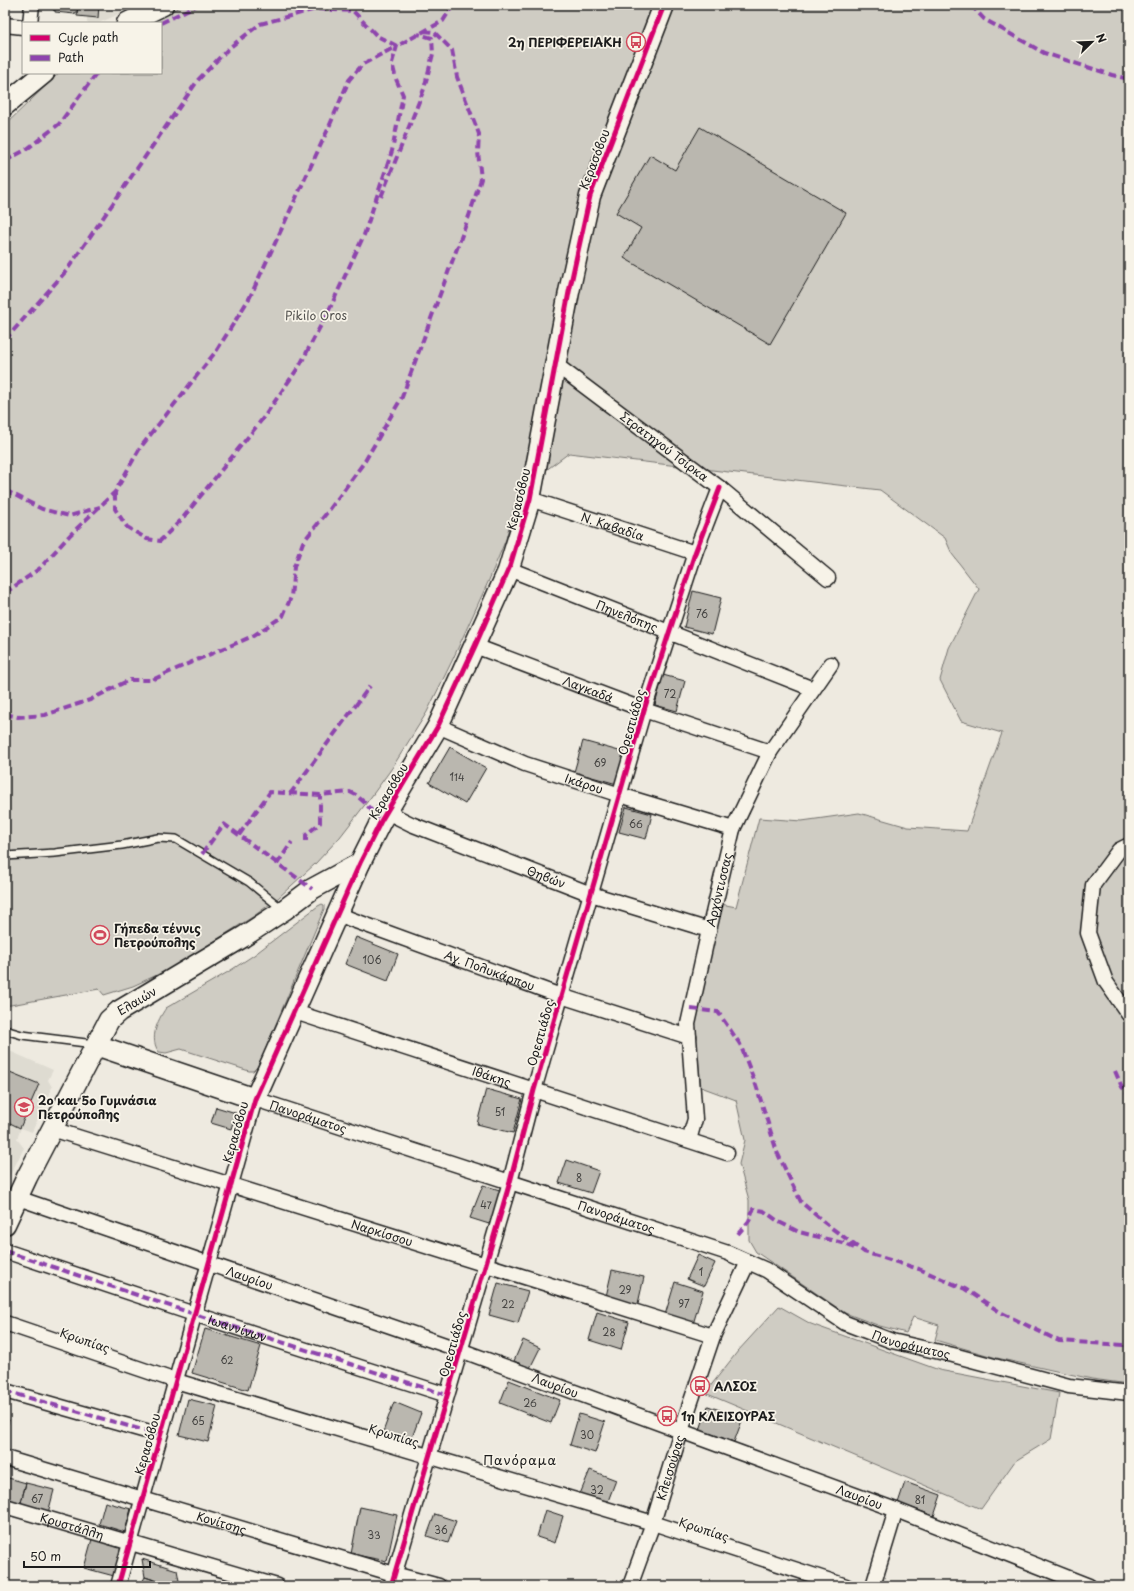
<svg xmlns="http://www.w3.org/2000/svg" width="1134" height="1591" viewBox="0 0 1134 1591" font-family="'Playpen Sans',sans-serif">
<rect width="100%" height="100%" fill="#eeeae0"/>
<filter id="ink" filterUnits="userSpaceOnUse"><feTurbulence type="fractalNoise" baseFrequency=".025" numOctaves="2"/><feDisplacementMap in="SourceGraphic" scale="8" xChannelSelector="R" yChannelSelector="G"/><feConvolveMatrix kernelMatrix="1 2 1 2 8 2 1 2 1" color-interpolation-filters="sRGB"/></filter>
<g filter="url(#ink)">
<!-- built -->
<path fill="#dedbd1" d="M 78,5 L 139,5 L 99,23 L 87,23 L 87,16 L 77,16 Z
M 5,1049 L 53,1070 L 48,1080 L 52,1087 L 32,1132 L 21,1128 L 17,1139 L 24,1148 L 5,1185 Z"/>
<!-- green -->
<path fill="#cfccc3" stroke="#767470" d="M 183,5 L 1129,5 L 1129,1384 L 1092,1379 L 997,1358 L 935,1340 L 939,1325 L 913,1317 L 906,1333 L 880,1326 L 845,1313 L 756,1252 L 749,1240 L 749,1200 L 739,1164 L 745,1140 L 736,1100 L 701,1087 L 694,1020 L 721,904 L 736,907 L 759,818 L 802,821 L 859,813 L 908,827 L 967,831 L 1002,733 L 961,721 L 940,680 L 949,648 L 979,589 L 952,554 L 945,538 L 880,490 L 569,453 L 518,491 L 506,539 L 489,580 L 452,661 L 427,712 L 392,768 L 371,797 L 340,837 L 315,864 L 278,898 L 254,916 L 170,969 L 133,986 L 104,995 L 99,989 L 5,1006 L 5,125 L 59,73 L 161,73 L 161,23 L 148,23 Z
M 322,904 L 324,905 L 324,909 L 263,1055 L 257,1067 L 253,1071 L 249,1071 L 181,1049 L 166,1053 L 159,1052 C 149,1039 157,1021 166,1008 L 228,972 L 254,955 L 318,906 Z
M 779,1306 L 811,1324 L 939,1370 L 1059,1393 L 1051,1439 L 1015,1461 L 981,1509 L 705,1393 L 738,1351 Z"/>
<!-- building -->
<path fill="#bab7af" stroke="#1c1c1c" d="M 54,5 L 78,5 L 77,12 L 75,12 L 75,14 L 55,12 L 55,10 L 53,10 Z
M 78,5 L 99,5 L 98,18 L 77,16 Z
M 700,127 L 846,213 L 770,344 L 624,258 L 641,228 L 616,213 L 650,155 L 675,170 Z
M 693,591 L 721,598 L 712,634 L 684,627 Z
M 663,675 L 685,681 L 677,711 L 655,705 Z
M 583,741 L 626,753 L 617,784 L 574,772 Z
M 450,747 L 486,768 L 465,804 L 429,783 Z
M 626,807 L 652,814 L 646,839 L 619,832 Z
M 356,937 L 398,954 L 388,981 L 345,964 Z
M 5,1070 L 39,1084 L 20,1128 L 10,1123 L 5,1136 Z
M 486,1089 L 522,1099 L 513,1133 L 477,1124 Z
M 216,1107 L 236,1113 L 231,1129 L 211,1123 Z
M 5,1144 L 10,1146 L 5,1159 Z
M 567,1160 L 599,1171 L 591,1193 L 559,1183 Z
M 483,1185 L 503,1191 L 489,1224 L 470,1218 Z
M 698,1255 L 715,1263 L 704,1286 L 687,1279 Z
M 612,1270 L 644,1277 L 637,1308 L 605,1301 Z
M 675,1282 L 703,1291 L 693,1324 L 665,1315 Z
M 498,1283 L 528,1291 L 518,1323 L 489,1315 Z
M 597,1312 L 629,1322 L 621,1350 L 589,1340 Z
M 205,1329 L 261,1346 L 248,1390 L 192,1373 Z
M 523,1340 L 540,1348 L 530,1368 L 514,1361 Z
M 509,1380 L 560,1400 L 551,1423 L 500,1403 Z
M 188,1399 L 217,1406 L 208,1442 L 179,1435 Z
M 394,1402 L 421,1413 L 410,1443 L 383,1432 Z
M 708,1406 L 743,1418 L 734,1442 L 700,1430 Z
M 579,1414 L 605,1422 L 595,1453 L 570,1445 Z
M 5,1419 L 9,1420 L 5,1432 Z
M 590,1470 L 616,1480 L 605,1509 L 578,1499 Z
M 5,1477 L 26,1483 L 20,1506 L 5,1501 Z
M 905,1482 L 941,1495 L 934,1516 L 898,1503 Z
M 26,1483 L 54,1490 L 48,1513 L 20,1506 Z
M 105,1502 L 131,1509 L 125,1532 L 99,1524 Z
M 360,1507 L 397,1515 L 387,1561 L 351,1554 Z
M 545,1510 L 563,1516 L 555,1543 L 537,1537 Z
M 435,1514 L 456,1521 L 448,1543 L 427,1536 Z
M 92,1539 L 122,1547 L 114,1576 L 84,1568 Z
M 142,1559 L 177,1570 L 180,1586 L 173,1586 L 145,1577 Z
M 145,1577 L 173,1586 L 140,1586 Z"/>
<g fill="none" stroke-linecap="round" stroke-linejoin="round">
<defs>
<path id="lane" d="M 5,856 L 55,853 L 122,845 L 158,838 L 176,839 L 249,882 L 282,909
M 5,1030 L 22,1035 L 94,1044"/>
<g id="street">
<path d="M 30,23 L 32,5"/>
<path d="M 5,25 L 23,27"/>
<path id="s1" d="M 555,364 L 720,488 L 828,578"/>
<path id="s2" d="M 530,499 L 695,553"/>
<path id="s3" d="M 509,569 L 813,689"/>
<path id="s4" d="M 475,646 L 644,710 L 770,752"/>
<path id="s5" d="M 438,726 L 525,764 L 620,795 L 733,829"/>
<path id="s6" d="M 387,812 L 411,824 L 591,894 L 709,930"/>
<path d="M 1129,845 L 1119,850 L 1093,885 L 1088,933 L 1106,982 L 1129,1015"/>
<path id="s7" d="M 337,913 L 350,919 L 561,996 L 689,1037"/>
<path id="s8" d="M 295,1012 L 727,1153"/>
<path id="s9" d="M 52,1129 L 713,1336"/>
<path id="s10" d="M 689,1140 L 695,1119 L 688,1024 L 709,930 L 733,829 L 770,752 L 831,664"/>
<path id="s11" d="M 18,1198 L 460,1350 L 896,1510 L 1089,1586"/>
<path id="s12" d="M 5,1251 L 194,1314 L 447,1395"/>
<path d="M 5,1323 L 176,1381 L 653,1523 L 846,1586"/>
<path d="M 5,1391 L 160,1435"/>
<path id="s13" d="M 5,1458 L 394,1574 L 439,1586"/>
<path id="s14" d="M 5,1506 L 277,1586"/>
<path id="s15" d="M 118,1586 L 255,1099 L 728,1253 L 766,1270 L 845,1323 L 892,1341 L 953,1355 L 1069,1386 L 1129,1393"/>
<path d="M 391,1586 L 510,1182 L 534,1090 L 644,710 L 695,553 L 720,488"/>
<path id="s16" d="M 630,1586 L 653,1523 L 681,1431 L 713,1336 L 748,1262"/>
<path d="M 873,1586 L 896,1510"/>
</g>
<g id="secondary">
<path d="M 127,23 L 163,5"/>
<path d="M 5,105 L 44,73"/>
<path d="M 96,1045 L 255,1099 L 360,863 L 381,821 L 438,726 L 508,571 L 530,499 L 569,292 L 590,196 L 664,5"/>
<path id="s17" d="M 5,1224 L 27,1177 L 109,1020 L 119,1011 L 243,937 L 284,910 L 312,889 L 360,863"/>
</g>
</defs>
<!-- lane casing -->
<use href="#lane" stroke="#1c1c1c" stroke-width="10"/>
<!-- street casing -->
<use href="#street" stroke="#1c1c1c" stroke-width="17"/>
<!-- secondary casing -->
<use href="#secondary" stroke="#1c1c1c" stroke-width="23"/>
<!-- lane -->
<use href="#lane" stroke="#f7f3e8" stroke-width="7"/>
<!-- street -->
<use href="#street" stroke="#f7f3e8" stroke-width="14"/>
<!-- secondary -->
<use href="#secondary" stroke="#f7f3e8" stroke-width="20"/>
<!-- quiet -->
<path stroke="#8e44ad" stroke-width="4" stroke-dasharray="8 4" stroke-linecap="butt" d="M 971,5 L 984,19 L 1044,53 L 1112,75 L 1129,79
M 161,23 L 197,5
M 5,161 L 27,149 L 59,124 L 97,73
M 381,197 L 424,89 L 433,54 L 432,38 L 418,34
M 5,340 L 67,270 L 198,80 L 229,48 L 260,24 L 316,9 L 353,11 L 377,36 L 397,46 L 443,21 L 453,5
M 5,490 L 42,509 L 69,516 L 100,507
M 5,593 L 39,569 L 71,534 L 115,492 L 140,448 L 217,350 L 250,297 L 329,127 L 349,80 L 363,64 L 397,46 L 392,63 L 396,79 L 403,95 L 392,151 L 364,235 L 331,306 L 300,365 L 264,417 L 182,519 L 160,541 L 147,539 L 127,527 L 115,509 L 115,492
M 5,714 L 18,717 L 45,715 L 90,700 L 129,680 L 152,680 L 185,665 L 253,636 L 283,616 L 291,597 L 294,567 L 303,542 L 330,509 L 365,461 L 402,397 L 469,216 L 481,179 L 478,152 L 479,134 L 457,77 L 452,50 L 434,32 L 425,31
M 290,794 L 370,686
M 239,835 L 270,792 L 320,795 L 350,792 L 356,795 L 364,802 L 381,821
M 306,841 L 306,835 L 320,823 L 320,795
M 202,854 L 224,824 L 312,889
M 277,864 L 292,842
M 691,1009 L 718,1012 L 740,1044 L 756,1085 L 777,1152 L 801,1202 L 825,1223 L 864,1252 L 919,1269 L 965,1289 L 1000,1312 L 1059,1341 L 1123,1345 L 1129,1340
M 1115,1071 L 1122,1087 L 1129,1095
M 738,1234 L 749,1221 L 753,1209 L 764,1211 L 779,1222 L 799,1232 L 843,1243 L 854,1248
M 5,1251 L 194,1314 L 447,1395
M 5,1391 L 160,1435"/>
<defs>
<path id="cycleway" d="M 118,1586 L 255,1099 L 360,863 L 381,821 L 438,726 L 475,646 L 510,566 L 530,499 L 569,292 L 590,196 L 664,5
M 391,1586 L 510,1182 L 534,1090 L 644,710 L 695,553 L 720,488"/>
</defs>
<!-- cycleway casing -->
<use href="#cycleway" stroke="#f7f3e8" stroke-width="8"/>
<!-- cycleway -->
<use href="#cycleway" stroke="#d6006c" stroke-width="5"/>
</g>
</g>
<!-- icons -->
<defs>
<symbol id="bus-ring" viewBox="-11 -11 22 22"><circle r="9.5" fill="#f7f3e8" stroke="#d1495b" stroke-width="1.5"/><path d="M-5-6H5V4H4V6H2V4H-2V6H-4V4H-5ZM-3.5-4V0h7V-4ZM-3.5 1.2v1.5H-2V1.2ZM2 1.2v1.5H3.5V1.2Z" fill="#d1495b"/></symbol>
<symbol id="stadium-ring" viewBox="-11 -11 22 22"><circle r="9.5" fill="#f7f3e8" stroke="#d1495b" stroke-width="1.5"/><path d="M0-5a6.5 5 0 1 0 0 10a6.5 5 0 1 0 0-10ZM-3.5-1.8h7v3.6h-7Z" fill="#d1495b"/></symbol>
<symbol id="school-ring" viewBox="-11 -11 22 22"><circle r="9.5" fill="#f7f3e8" stroke="#d1495b" stroke-width="1.5"/><path d="M0-5L7-2L0 1L-7-2ZM-4 1L0 2.5L4 1V4Q0 6-4 4Z" fill="#d1495b"/></symbol>
</defs>
<g fill-rule="evenodd">
<use href="#bus-ring" x="625" y="31" width="22" height="22"/>
<use href="#stadium-ring" x="89" y="924" width="22" height="22"/>
<use href="#school-ring" x="13" y="1096" width="22" height="22"/>
<use href="#bus-ring" x="689" y="1375" width="22" height="22"/>
<use href="#bus-ring" x="656" y="1405" width="22" height="22"/>
</g>
<g text-anchor="middle" dominant-baseline="central" stroke-width="3.5" stroke-linejoin="round" paint-order="stroke">
<!-- number labels -->
<g font-size="10" fill="#444341">
<text x="702" y="613">76</text>
<text x="670" y="693">72</text>
<text x="600" y="762">69</text>
<text x="457" y="776">114</text>
<text x="636" y="823">66</text>
<text x="372" y="959">106</text>
<text x="500" y="1111">51</text>
<text x="579" y="1177">8</text>
<text x="486" y="1204">47</text>
<text x="701" y="1271">1</text>
<text x="625" y="1289">29</text>
<text x="508" y="1303">22</text>
<text x="684" y="1303">97</text>
<text x="609" y="1331">28</text>
<text x="227" y="1359">62</text>
<text x="530" y="1402">26</text>
<text x="198" y="1420">65</text>
<text x="587" y="1434">30</text>
<text x="597" y="1489">32</text>
<text x="37" y="1498">67</text>
<text x="920" y="1499">81</text>
<text x="441" y="1529">36</text>
<text x="374" y="1534">33</text>
</g>
<!-- poi labels -->
<g font-size="12" font-weight="bold" fill="#1c1c1c" stroke="#f7f3e8" text-anchor="start">
<text x="622" y="42" text-anchor="end">2η ΠΕΡΙΦΕΡΕΙΑΚΗ</text>
<text x="114" y="928">Γήπεδα τέννις<tspan x="114" dy="14">Πετρούπολης</tspan></text>
<text x="38" y="1100">2ο και 5ο Γυμνάσια<tspan x="38" dy="14">Πετρούπολης</tspan></text>
<text x="714" y="1386">ΑΛΣΟΣ</text>
<text x="681" y="1416">1η ΚΛΕΙΣΟΥΡΑΣ</text>
</g>
<!-- street labels -->
<g font-size="12" fill="#1c1c1c" stroke="#f7f3e8">
<text transform="translate(594 159) rotate(-69)">Κερασόβου</text>
<text stroke="none"><textPath href="#s1" startOffset="137">Στρατηγού Τσίρκα</textPath></text>
<text transform="translate(518 499) rotate(-76)">Κερασόβου</text>
<text stroke="none"><textPath href="#s2" startOffset="87">N. Καβαδία</textPath></text>
<text stroke="none"><textPath href="#s3" startOffset="127">Πηνελόπης</textPath></text>
<text stroke="none"><textPath href="#s4" startOffset="121">Λαγκαδά</textPath></text>
<text transform="translate(631 722) rotate(-74)">Ορεστιάδος</text>
<text stroke="none"><textPath href="#s5" startOffset="157">Ικάρου</textPath></text>
<text transform="translate(388 791) rotate(-59)">Κερασόβου</text>
<text stroke="none"><textPath href="#s6" startOffset="172">Θηβών</textPath></text>
<text stroke="none"><textPath href="#s10" startOffset="255">Αρχόντισσας</textPath></text>
<text stroke="none"><textPath href="#s7" startOffset="163">Αγ. Πολυκάρπου</textPath></text>
<text stroke="none"><textPath href="#s17" startOffset="263">Ελαιών</textPath></text>
<text transform="translate(540 1033) rotate(-74)">Ορεστιάδος</text>
<text stroke="none"><textPath href="#s8" startOffset="207">Ιθάκης</textPath></text>
<text stroke="none"><textPath href="#s15" startOffset="562">Πανοράματος</textPath></text>
<text transform="translate(235 1132) rotate(-74)">Κερασόβου</text>
<text stroke="none"><textPath href="#s15" startOffset="886">Πανοράματος</textPath></text>
<text stroke="none"><textPath href="#s9" startOffset="346">Ναρκίσσου</textPath></text>
<text stroke="none"><textPath href="#s11" startOffset="245">Λαυρίου</textPath></text>
<text stroke="none"><textPath href="#s12" startOffset="245">Ιωαννίνων</textPath></text>
<text transform="translate(85 1340) rotate(19)">Κρωπίας</text>
<text stroke="none"><textPath href="#s15" startOffset="1210">Πανοράματος</textPath></text>
<text transform="translate(452 1344) rotate(-74)">Ορεστιάδος</text>
<text stroke="none"><textPath href="#s11" startOffset="569">Λαυρίου</textPath></text>
<text transform="translate(394 1435) rotate(17)">Κρωπίας</text>
<text transform="translate(147 1444) rotate(-74)">Κερασόβου</text>
<text stroke="none"><textPath href="#s16" startOffset="125">Κλεισούρας</textPath></text>
<text stroke="none"><textPath href="#s11" startOffset="893">Λαυρίου</textPath></text>
<text stroke="none"><textPath href="#s13" startOffset="226">Κονίτσης</textPath></text>
<text stroke="none"><textPath href="#s14" startOffset="70">Κρυστάλλη</textPath></text>
<text transform="translate(704 1529) rotate(18)">Κρωπίας</text>
</g>
<!-- park labels -->
<g font-size="12" fill="#52514e" stroke="#f7f3e8">
<text x="316" y="315">Pikilo Oros</text>
</g>
<!-- neighbourhood labels -->
<g font-size="13" letter-spacing="1" fill="#1c1c1c" stroke="#f7f3e8">
<text x="520" y="1459">Πανόραμα</text>
</g>
</g>
<!-- margin -->
<rect width="1134" height="1591" fill="none" stroke="#f7f3e8" stroke-width="20"/>
<rect x="10" y="10" width="1114" height="1571" fill="none" stroke="#1c1c1c" stroke-width="1.5" filter="url(#ink)"/>
<!-- legend -->
<rect x="22" y="22" width="140" height="52" fill="#f7f3e8" stroke="#9f9d96"/>
<rect x="30" y="35" width="20" height="6" fill="#d6006c" stroke="#9f9d96"/>
<text x="58" y="42" font-size="12" fill="#1c1c1c">Cycle path</text>
<rect x="30" y="55" width="20" height="6" fill="#8e44ad" stroke="#9f9d96"/>
<text x="58" y="62" font-size="12" fill="#1c1c1c">Path</text>
<!-- north arrow -->
<g transform="translate(1092 42) rotate(67)" stroke="#f7f3e8" stroke-width="3" paint-order="stroke">
<path d="M0-3L7 15L0 10L-7 15Z" fill="#1c1c1c"/>
<text y="-6" font-size="11" font-weight="bold" text-anchor="middle" fill="#1c1c1c">N</text>
</g>
<!-- scale -->
<path d="M24 1561v6h126v-6" fill="none" stroke="#1c1c1c" stroke-width="2"/>
<text x="30" y="1561" font-size="12" fill="#1c1c1c" stroke="#f7f3e8" stroke-width="3" paint-order="stroke">50 m</text>
</svg>
